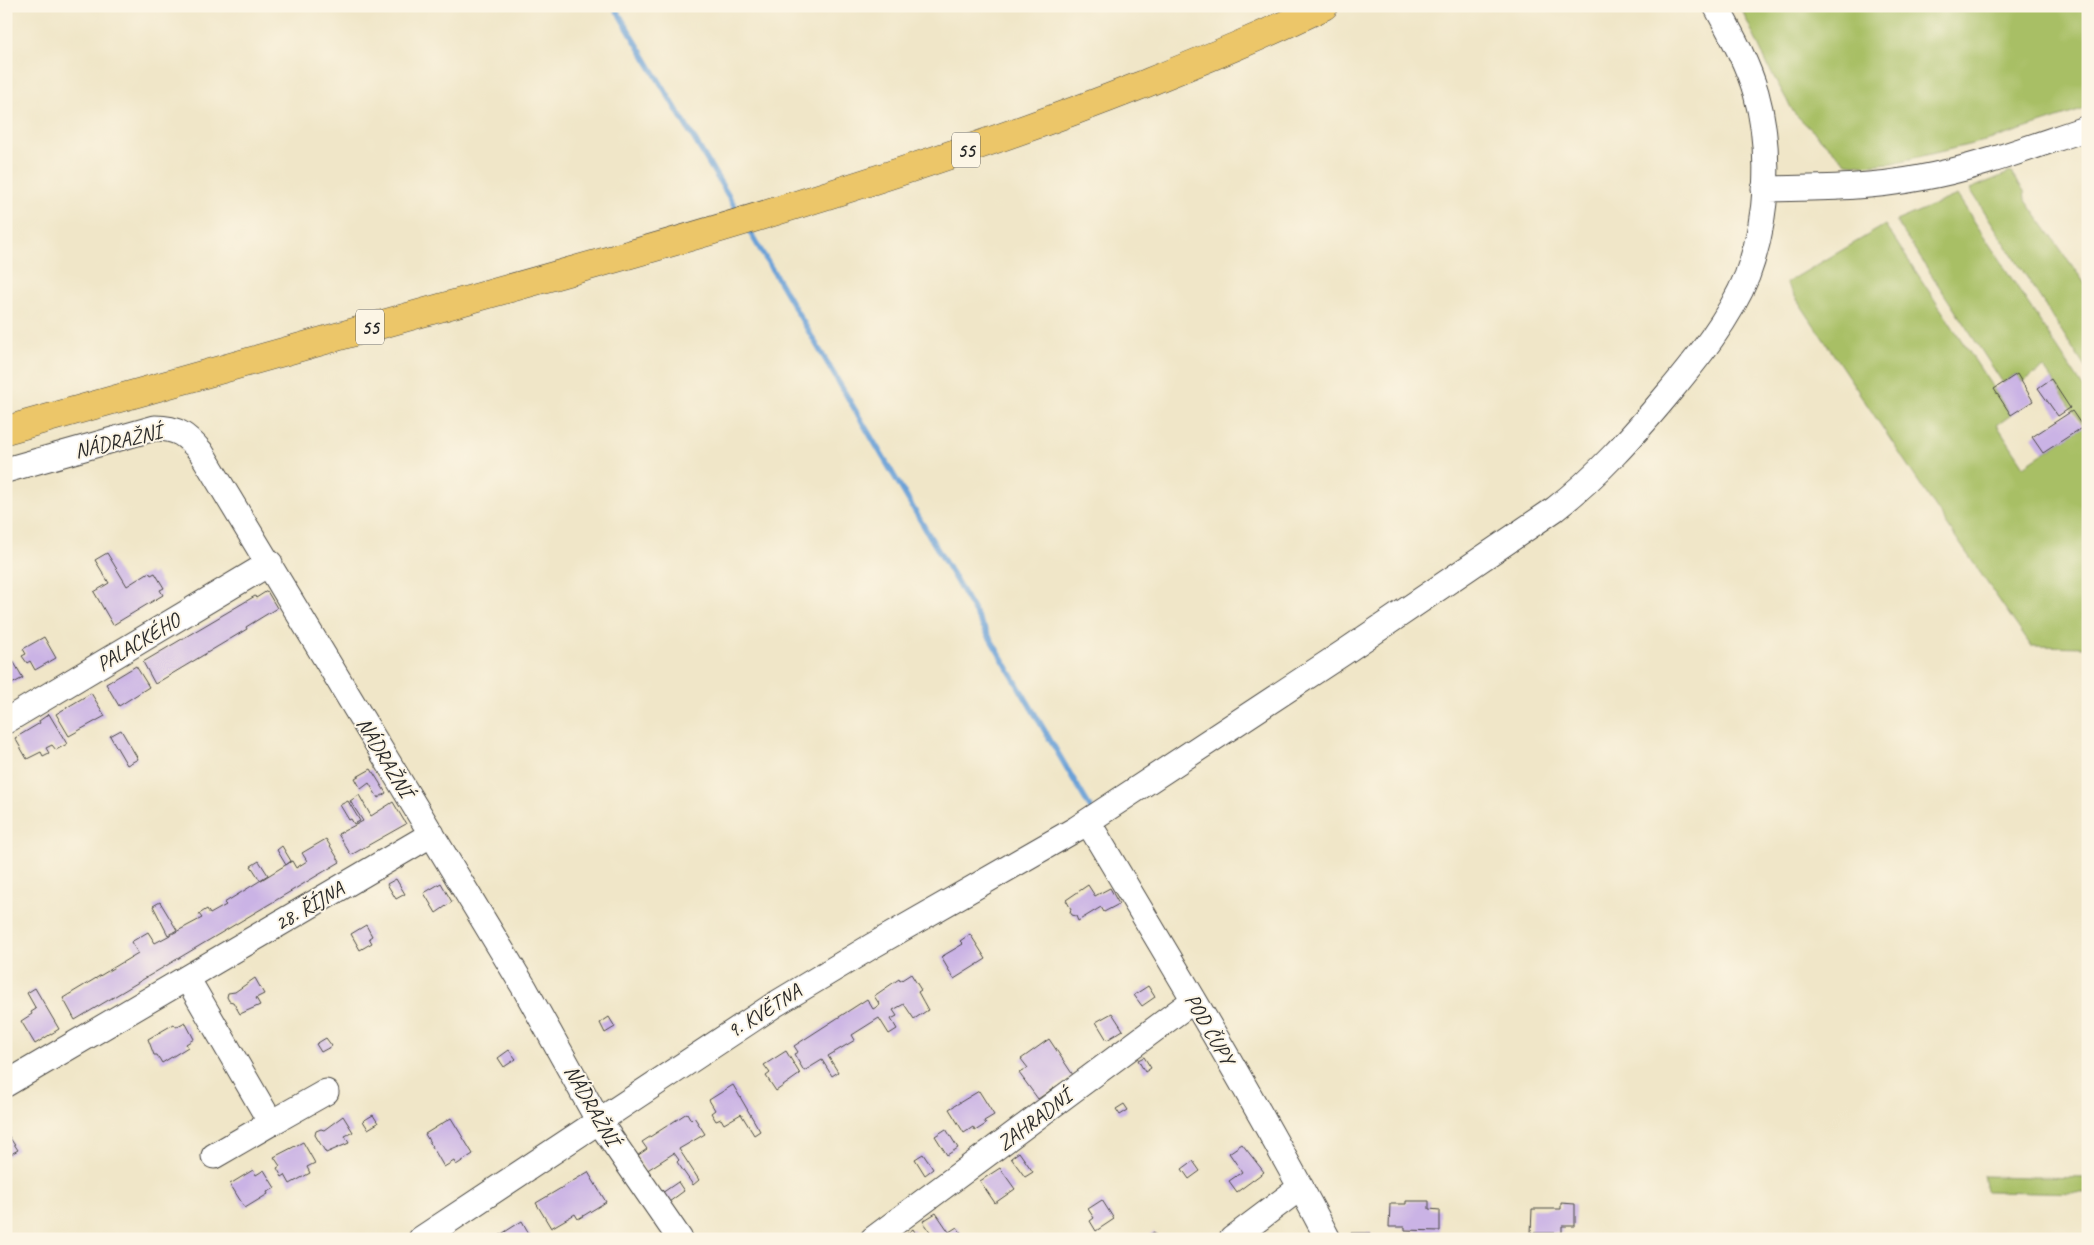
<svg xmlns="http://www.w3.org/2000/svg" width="2094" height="1245" viewBox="0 0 2094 1245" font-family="Caveat,sans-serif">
<rect width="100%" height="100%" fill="#fcf5e5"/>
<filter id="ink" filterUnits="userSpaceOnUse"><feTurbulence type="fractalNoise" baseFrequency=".02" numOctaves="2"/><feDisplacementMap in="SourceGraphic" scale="10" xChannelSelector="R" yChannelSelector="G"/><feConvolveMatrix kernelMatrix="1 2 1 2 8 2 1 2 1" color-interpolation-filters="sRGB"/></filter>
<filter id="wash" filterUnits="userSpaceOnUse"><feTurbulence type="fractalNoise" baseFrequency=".0096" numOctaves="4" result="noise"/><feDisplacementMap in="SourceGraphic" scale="20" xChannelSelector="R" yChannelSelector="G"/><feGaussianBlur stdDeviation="1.12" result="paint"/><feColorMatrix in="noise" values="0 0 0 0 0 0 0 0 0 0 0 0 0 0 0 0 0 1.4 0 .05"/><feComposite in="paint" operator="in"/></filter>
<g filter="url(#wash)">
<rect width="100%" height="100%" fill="#f0e6c8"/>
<!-- green -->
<path fill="#a8bf65" stroke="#6a7548" d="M 1740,6 L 2088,6 L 2088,108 L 1993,139 L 1893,163 L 1863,165 L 1846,163 L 1794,113 L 1769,68 Z
M 2011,172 L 2024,191 L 2025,199 L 2088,288 L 2088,372 L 1970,189 Z
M 1957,195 L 2088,395 L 2088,647 L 2031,646 L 1952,532 L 1786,283 L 1885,225 L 2011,415 L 1997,425 L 2024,466 L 2084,426 L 2044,368 L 2022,382 L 2016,374 L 2003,383 L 1896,221 Z
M 1983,1176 L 2088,1178 L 2088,1193 L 1986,1191 Z"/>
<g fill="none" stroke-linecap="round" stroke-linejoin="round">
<!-- stream -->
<path stroke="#6aa1d7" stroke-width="5.5" d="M 614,6 L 740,215
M 747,227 L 1091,809"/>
</g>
<g id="blocks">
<!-- building -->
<path fill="#cab3e5" d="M 2017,374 L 2033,401 L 2011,415 L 1994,389 Z
M 2051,379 L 2070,408 L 2058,416 L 2038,388 Z
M 2072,411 L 2083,427 L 2043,453 L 2032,437 Z
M 107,553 L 127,586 L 149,572 L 151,575 L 155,573 L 164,588 L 160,590 L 163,595 L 113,625 L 94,592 L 109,583 L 95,560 Z
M 267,591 L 277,608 L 246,627 L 247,629 L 155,684 L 143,662 L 255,596 L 256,598 Z
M 44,637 L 56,658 L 35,670 L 30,661 L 27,663 L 22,656 L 26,654 L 23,649 Z
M 12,659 L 23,678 L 6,687 L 6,662 Z
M 136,666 L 149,687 L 119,706 L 106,684 Z
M 91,693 L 105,716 L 69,736 L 56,714 Z
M 49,714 L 67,744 L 56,750 L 52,745 L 46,748 L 49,753 L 43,756 L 41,752 L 27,759 L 15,738 L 40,723 L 39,721 Z
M 121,730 L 138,759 L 127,765 L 110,736 Z
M 371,769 L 386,793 L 378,798 L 369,783 L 361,789 L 355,778 Z
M 359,795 L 371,816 L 393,802 L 406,824 L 351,855 L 338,834 L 363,821 L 350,801 Z
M 348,801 L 360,821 L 354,824 L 351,819 L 349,820 L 340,805 Z
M 326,839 L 340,862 L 75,1020 L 63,998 L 138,953 L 131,942 L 148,932 L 155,943 L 202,918 L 199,914 L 207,909 L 210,914 L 226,905 L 224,903 L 292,861 L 296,868 L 307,861 L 302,853 Z
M 282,846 L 291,861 L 286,865 L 277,850 Z
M 259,861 L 268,875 L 260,880 L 251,866 Z
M 396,879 L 405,894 L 396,899 L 387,884 Z
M 441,883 L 452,902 L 436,913 L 424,893 Z
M 1088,885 L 1095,896 L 1110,888 L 1119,904 L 1104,912 L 1101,907 L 1078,921 L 1076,916 L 1072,915 L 1070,912 L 1071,909 L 1066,900 Z
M 160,902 L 177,930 L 168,935 L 153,906 Z
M 366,925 L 372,936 L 369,938 L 372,943 L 360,950 L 351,934 Z
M 970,934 L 986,959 L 954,979 L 941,957 L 963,944 L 960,941 Z
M 911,974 L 921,990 L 918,992 L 928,1010 L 914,1019 L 904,1004 L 893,1010 L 897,1016 L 891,1019 L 897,1029 L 889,1034 L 879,1018 L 852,1035 L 855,1040 L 828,1056 L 838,1072 L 832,1076 L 822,1060 L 804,1071 L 794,1054 L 798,1052 L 794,1046 L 867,999 L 873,1009 L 880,1005 L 874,996 L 899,979 L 900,981 Z
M 255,978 L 264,994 L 256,998 L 260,1005 L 240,1014 L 233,1002 L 229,1001 L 227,997 L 228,993 L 235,992 Z
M 1148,986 L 1155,997 L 1142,1006 L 1134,995 Z
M 35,988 L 59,1029 L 35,1044 L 21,1021 L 32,1014 L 31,1012 L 36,1009 L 27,993 Z
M 1112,1013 L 1123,1030 L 1107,1040 L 1096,1022 Z
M 609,1017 L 615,1027 L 605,1033 L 600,1023 Z
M 185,1022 L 194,1039 L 186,1044 L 188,1047 L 162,1063 L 157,1055 L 154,1055 L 148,1039 L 174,1024 L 176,1027 Z
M 326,1038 L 332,1046 L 321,1052 L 316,1044 Z
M 1049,1039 L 1073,1075 L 1038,1099 L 1019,1073 L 1028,1068 L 1021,1059 Z
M 509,1050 L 516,1059 L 504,1067 L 498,1058 Z
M 786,1051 L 800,1074 L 776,1091 L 766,1076 L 770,1073 L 764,1065 Z
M 1144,1057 L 1151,1068 L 1145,1072 L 1138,1060 Z
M 733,1085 L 760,1131 L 754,1135 L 741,1114 L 724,1124 L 721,1119 L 716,1121 L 711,1113 L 715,1110 L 709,1100 Z
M 979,1091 L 994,1115 L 984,1121 L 986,1124 L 975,1131 L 973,1127 L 964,1133 L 949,1109 Z
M 1124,1104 L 1128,1110 L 1120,1115 L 1116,1109 Z
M 687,1113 L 691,1120 L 694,1117 L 705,1134 L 679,1149 L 699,1180 L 693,1185 L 677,1162 L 679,1160 L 674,1153 L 646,1171 L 637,1156 L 647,1149 L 642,1142 Z
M 373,1115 L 378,1123 L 368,1129 L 363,1121 Z
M 343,1116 L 353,1132 L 345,1136 L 349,1143 L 326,1153 L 315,1135 L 316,1131 L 321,1129 L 324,1130 Z
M 451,1118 L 473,1154 L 456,1165 L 454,1161 L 444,1167 L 425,1134 Z
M 946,1129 L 958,1148 L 947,1155 L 935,1136 Z
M 6,1132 L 18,1150 L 6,1157 Z
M 303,1142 L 315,1163 L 307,1167 L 310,1173 L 290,1184 L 285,1175 L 282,1177 L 277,1168 L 280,1166 L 274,1157 Z
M 1242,1144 L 1264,1172 L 1237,1192 L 1229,1181 L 1242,1172 L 1229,1153 Z
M 1019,1152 L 1033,1172 L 1025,1177 L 1011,1158 Z
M 923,1154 L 933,1169 L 925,1175 L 915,1159 Z
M 1193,1161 L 1200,1171 L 1189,1179 L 1182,1169 Z
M 1000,1168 L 1015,1189 L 995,1203 L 980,1181 Z
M 253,1170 L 256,1175 L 264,1170 L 275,1188 L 267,1192 L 268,1194 L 245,1208 L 230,1184 Z
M 588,1172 L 606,1202 L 578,1219 L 575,1214 L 551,1228 L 536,1203 Z
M 678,1182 L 684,1191 L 669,1202 L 662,1193 Z
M 1102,1200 L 1114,1219 L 1096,1231 L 1090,1221 L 1094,1218 L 1088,1209 Z
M 1406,1201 L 1429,1201 L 1429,1209 L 1440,1210 L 1440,1231 L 1405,1230 L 1405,1227 L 1389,1227 L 1390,1204 L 1406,1204 Z
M 1561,1203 L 1575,1204 L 1575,1226 L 1562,1226 L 1562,1233 L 1531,1233 L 1532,1209 L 1561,1209 Z
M 936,1213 L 949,1232 L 957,1227 L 965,1239 L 951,1239 L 947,1233 L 939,1239 L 935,1239 L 923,1221 Z
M 522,1221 L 532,1239 L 502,1239 L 500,1235 Z
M 913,1229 L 919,1239 L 900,1239 Z
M 1154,1232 L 1158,1239 L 1143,1239 Z
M 1351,1233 L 1371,1233 L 1371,1239 L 1351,1239 Z"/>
</g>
</g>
<g filter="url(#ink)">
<use href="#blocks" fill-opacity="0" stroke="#494743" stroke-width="1"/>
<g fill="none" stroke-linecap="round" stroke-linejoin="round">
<defs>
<path id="minor" d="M 1764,189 C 1816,188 1869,188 1920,178 C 1977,168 2033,146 2088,128
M 6,470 L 155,428 C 178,428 186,435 201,452 L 525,989 L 598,1120 L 680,1239
M 6,721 L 270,563
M 1088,822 C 1170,960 1254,1097 1328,1239
M 187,978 L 271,1123 L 326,1092
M 6,1084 L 432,834
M 214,1156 L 271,1123
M 421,1239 L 774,1005 L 872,946 L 1076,829 L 1343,653 L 1555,509 C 1598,475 1632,437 1667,395 C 1697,359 1729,320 1747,276 C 1768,220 1772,150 1756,93 C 1747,62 1731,34 1716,6
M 873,1239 L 1194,1000
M 1232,1239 L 1301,1187"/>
<path id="major" d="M 6,430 C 205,374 404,318 603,262 C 784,211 964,155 1139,86 C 1201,61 1264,36 1324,6"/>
</defs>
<!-- minor casing -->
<use href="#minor" stroke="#494743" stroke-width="27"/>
<!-- major casing -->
<use href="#major" stroke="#494743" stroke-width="29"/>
<!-- minor -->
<use href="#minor" stroke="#fff" stroke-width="25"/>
<!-- major -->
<use href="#major" stroke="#ecc669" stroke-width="28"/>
</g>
</g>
<g text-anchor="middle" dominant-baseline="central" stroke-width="4" stroke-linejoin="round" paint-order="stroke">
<!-- shield labels -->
<g fill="#fcf5e5" stroke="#6a6863" stroke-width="1">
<rect x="952" y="132.5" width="28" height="35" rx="4"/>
<rect x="356" y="309.5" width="28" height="35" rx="4"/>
</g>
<g font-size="20" font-weight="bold" fill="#2b2b2b">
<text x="966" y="150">55</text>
<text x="370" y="327">55</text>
</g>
<!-- street labels -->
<g font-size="21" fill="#2b2b2b" stroke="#fcf5e5">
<text transform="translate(118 441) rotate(-13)">NÁDRAŽNÍ</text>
<text transform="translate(138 642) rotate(-31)">PALACKÉHO</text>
<text transform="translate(385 757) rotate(59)">NÁDRAŽNÍ</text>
<text transform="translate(309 906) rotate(-30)">28. ŘÍJNA</text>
<text transform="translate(764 1011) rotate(-32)">9. KVĚTNA</text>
<text transform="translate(1210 1029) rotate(60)">POD ČUPY</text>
<text transform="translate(592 1105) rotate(60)">NÁDRAŽNÍ</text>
<text transform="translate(1034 1120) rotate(-37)">ZAHRADNÍ</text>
</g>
</g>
<!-- margin -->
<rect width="2094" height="1245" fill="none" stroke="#fcf5e5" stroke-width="25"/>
</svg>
